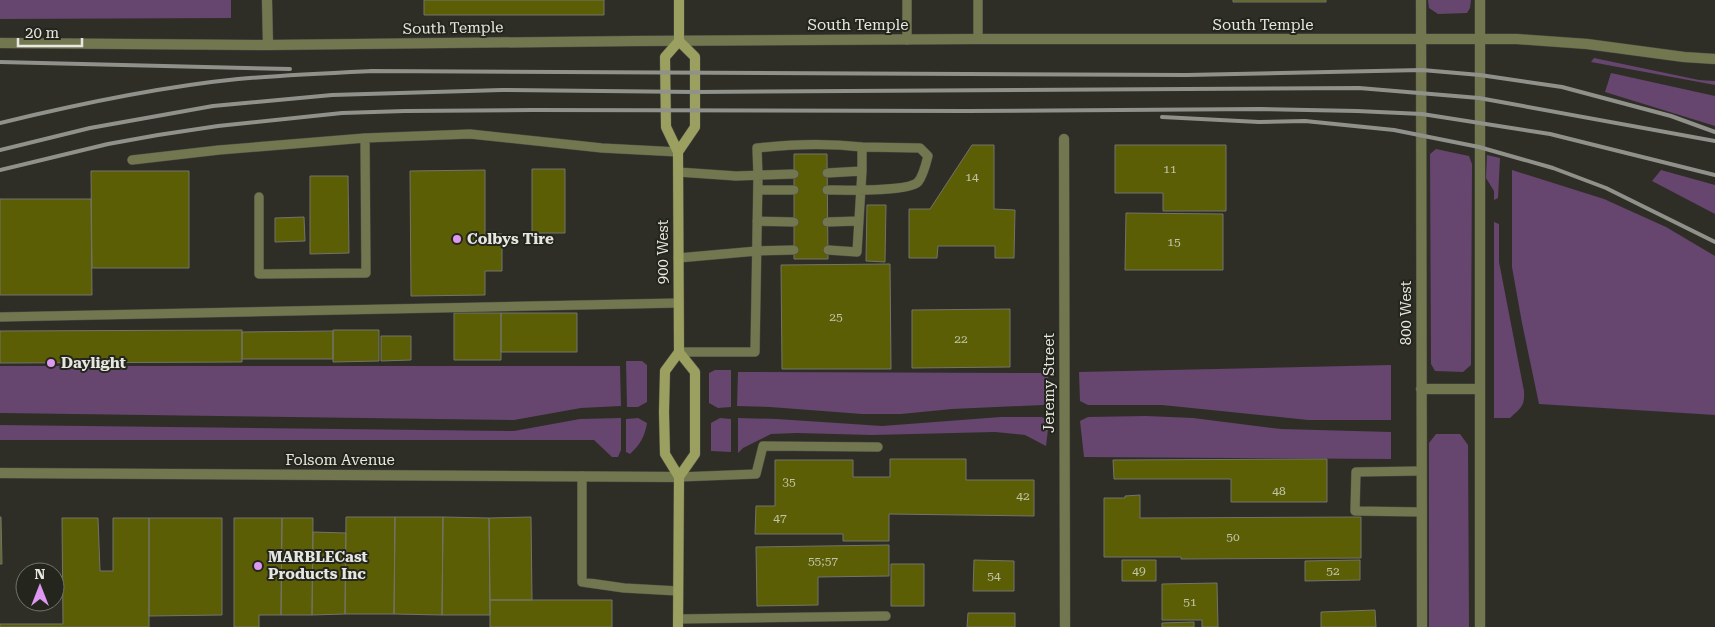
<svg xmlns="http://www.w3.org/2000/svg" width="1715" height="627" viewBox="0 0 1715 627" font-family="'Roboto Serif',serif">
<rect width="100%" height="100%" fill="#2e2e26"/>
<!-- green -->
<path fill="#66456f" d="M 0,0 L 231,0 L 231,18 L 0,19 Z
M 1428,0 L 1471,0 L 1470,8 L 1467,13 L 1438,14 L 1429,8 Z
M 1594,58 L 1699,80 L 1715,81 L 1715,85 L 1591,62 Z
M 1611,73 L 1715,96 L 1715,126 L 1605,92 Z
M 1436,149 L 1469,156 L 1472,164 L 1471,365 L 1463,372 L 1435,371 L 1431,364 L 1430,154 Z
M 1487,155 L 1500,158 L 1498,198 L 1494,200 L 1494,191 L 1486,178 Z
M 1512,170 L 1604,199 L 1666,227 L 1715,256 L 1715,415 L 1539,404 L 1522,323 L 1512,267 Z
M 1661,170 L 1715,185 L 1715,214 L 1652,181 Z
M 1494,222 L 1499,224 L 1499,262 L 1524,391 C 1525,406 1521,408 1510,418 L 1494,418 Z
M 626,361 L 642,361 L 647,365 L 647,402 L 638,407 L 627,407 Z
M 1391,365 L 1391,420 L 1308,420 L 1162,405 L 1088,405 L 1080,401 L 1079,372 Z
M 0,366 L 620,366 L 621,406 L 581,408 L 514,420 L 0,413 Z
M 715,370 L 731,370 L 731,407 L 718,408 L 709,403 L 709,373 Z
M 738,372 L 1048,373 L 1049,401 L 1043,405 L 952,409 L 901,414 L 862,414 L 770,407 L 737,406 Z
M 1146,416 L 1193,418 L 1281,429 L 1391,432 L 1391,459 L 1084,457 L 1080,421 L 1088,417 Z
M 1001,417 L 1042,417 L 1049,421 L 1046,446 L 1025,435 L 995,432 L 872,435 L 797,433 L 771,434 L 743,448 L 738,453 L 738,418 L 777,419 L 882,426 Z
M 621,418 L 621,450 L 618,457 L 612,457 L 594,440 L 0,440 L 0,425 L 514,431 L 580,419 Z
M 638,418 L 647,423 C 645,436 640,445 630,454 L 626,452 L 626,419 Z
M 720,418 L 731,419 L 731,452 L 711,451 L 711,423 Z
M 1436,434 L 1460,434 L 1468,445 L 1469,627 L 1429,627 L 1429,443 Z"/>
<!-- building -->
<path fill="#5b5e05" stroke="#73746a" d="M 424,0 L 604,0 L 604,15 L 424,15 Z
M 1233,0 L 1326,0 L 1326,2 L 1233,2 Z
M 972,145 L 994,145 L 994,209 L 1015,210 L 1014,258 L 995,258 L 995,246 L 938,246 L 937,258 L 909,258 L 909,209 L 930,209 Z
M 1115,145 L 1226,145 L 1226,211 L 1163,211 L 1163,193 L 1115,193 Z
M 794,154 L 827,154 L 828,259 L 794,259 Z
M 532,169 L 565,169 L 565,233 L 532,233 Z
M 485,170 L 485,234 L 502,234 L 502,271 L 485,271 L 485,295 L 411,296 L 410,171 Z
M 91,171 L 189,171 L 189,268 L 92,268 Z
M 310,176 L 348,176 L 349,253 L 310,254 Z
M 0,199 L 91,199 L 92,295 L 0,295 Z
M 867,205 L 886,205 L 885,262 L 866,261 Z
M 1126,213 L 1223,214 L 1223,270 L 1125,270 Z
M 304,217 L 305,241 L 275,242 L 275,218 Z
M 890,264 L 891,369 L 782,369 L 781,265 Z
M 1010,309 L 1010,367 L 912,368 L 912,310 Z
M 454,313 L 501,313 L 501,360 L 454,360 Z
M 501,313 L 577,313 L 577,352 L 501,352 Z
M 242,330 L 242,362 L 0,363 L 0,331 Z
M 333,330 L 379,330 L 379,361 L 333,362 Z
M 333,331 L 333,359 L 242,359 L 242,332 Z
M 381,336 L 411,336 L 411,360 L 381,361 Z
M 890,459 L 966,459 L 966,480 L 1034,480 L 1034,516 L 889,514 L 889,541 L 843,541 L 843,534 L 755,534 L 756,506 L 775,506 L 775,460 L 853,460 L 853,477 L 890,477 Z
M 1327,459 L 1327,502 L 1231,502 L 1231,479 L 1114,479 L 1113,460 Z
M 1140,495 L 1140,518 L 1361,517 L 1361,558 L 1181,559 L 1181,557 L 1104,557 L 1104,498 L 1125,498 L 1125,496 Z
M 0,517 L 1,517 L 2,564 L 0,564 Z
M 346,517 L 395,517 L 394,614 L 345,614 Z
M 395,517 L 443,517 L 442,615 L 394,614 Z
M 443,517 L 489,518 L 490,615 L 442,615 Z
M 531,517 L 532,600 L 490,600 L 489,518 Z
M 62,518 L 98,518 L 100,571 L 113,571 L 113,518 L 149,518 L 149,627 L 0,627 L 0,624 L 63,624 Z
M 149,518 L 222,518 L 222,615 L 149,616 Z
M 234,518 L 282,518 L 281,615 L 259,615 L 259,627 L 234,627 Z
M 282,518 L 313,518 L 312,615 L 281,615 Z
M 313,532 L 346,533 L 345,614 L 312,615 Z
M 889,545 L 889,576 L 818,577 L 818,605 L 757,606 L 756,547 Z
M 974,560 L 1014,561 L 1014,591 L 973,591 Z
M 1122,560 L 1156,560 L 1156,581 L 1122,581 Z
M 1360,560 L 1360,580 L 1305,581 L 1305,561 Z
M 891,564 L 924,564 L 924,606 L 891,606 Z
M 1217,583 L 1218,627 L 1202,627 L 1202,620 L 1162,620 L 1162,584 Z
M 490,600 L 612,600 L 612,627 L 490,627 Z
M 1375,610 L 1376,627 L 1321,627 L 1321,612 Z
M 968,613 L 1015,613 L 1015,627 L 967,627 Z
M 1194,622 L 1194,627 L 1162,627 L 1162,623 Z"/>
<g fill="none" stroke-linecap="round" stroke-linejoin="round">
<defs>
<path id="lane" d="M 978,0 L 978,39
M 907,40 L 907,0
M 132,160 L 219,150 L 365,138 L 470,134 L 602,148 L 678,152
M 678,172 L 736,176 L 794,174
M 758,190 L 794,190
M 827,190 C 843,190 908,192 918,182 C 923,176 926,164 928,156 L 920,148 L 862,147
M 259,197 L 259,274 L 366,273 L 365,138
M 757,221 L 794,222
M 827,222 L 859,221
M 828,250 L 857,252 L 862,171
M 678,258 L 757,251 L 794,250
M 0,317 L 678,303
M 679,352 L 755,352 L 758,176 L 757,148 C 792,144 827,143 862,147 L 862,171 L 827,173
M 1421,471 L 1356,472 L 1355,511 L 1422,512
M 582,476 L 582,582 L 624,588 L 678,591
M 679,477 L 756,474 L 763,446 L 878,447
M 678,619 L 886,616"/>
<path id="street" d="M 267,0 L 268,45
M 1421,0 L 1422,627
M 1480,0 L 1480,627
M 0,43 L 268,45 L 636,41 L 978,39 L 1517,39 L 1587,44 L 1684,57 L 1715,59
M 1064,139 L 1065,627
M 1421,389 L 1480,389
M 0,473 L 679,477"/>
<path id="secondary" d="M 678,152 L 695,127 L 695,57 L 679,41
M 679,352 L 695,372 L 695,454 L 679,477
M 678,627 L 679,477 L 665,454 L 664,412 L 665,371 L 679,352 L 678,152 L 666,127 L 665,57 L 679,41 L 679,0"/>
</defs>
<!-- lane casing -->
<use href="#lane" stroke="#4b4c44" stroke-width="10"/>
<!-- street casing -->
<use href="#street" stroke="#4b4c44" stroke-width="11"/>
<!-- secondary casing -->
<use href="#secondary" stroke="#4b4c44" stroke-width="11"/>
<!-- lane -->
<use href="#lane" stroke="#73774f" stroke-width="9"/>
<!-- street -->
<use href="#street" stroke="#73774f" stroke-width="10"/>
<!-- secondary -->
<use href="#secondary" stroke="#9b9f60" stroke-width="10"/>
<!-- rail -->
<path stroke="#90918a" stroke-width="4" d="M 0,62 L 290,69
M 1162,117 L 1259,122 L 1305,121 L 1394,130 L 1479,147 L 1553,168 L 1606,188 L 1715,242
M 0,123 C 78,104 158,87 238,79 C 282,75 327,73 371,71 L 1186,75 L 1422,70 L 1480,75 L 1562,87 L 1671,116 L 1715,132
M 0,150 L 90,128 L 213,106 L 332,95 L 502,90 L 695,92 L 1359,88 L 1479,98 L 1715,141
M 0,170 L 108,144 L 158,135 L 218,126 L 342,113 L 405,111 L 533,110 L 967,111 L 1260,109 L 1357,111 L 1422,114 L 1550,134 L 1715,175"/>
</g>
<!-- markers -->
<g fill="#df98f1" stroke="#24251c" stroke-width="2">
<circle cx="457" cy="239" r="5"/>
<circle cx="51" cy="363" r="5"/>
<circle cx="258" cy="566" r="5"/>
</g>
<g text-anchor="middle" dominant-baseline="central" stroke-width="4" stroke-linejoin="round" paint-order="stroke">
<!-- number labels -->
<g font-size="12" fill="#c3c5aa">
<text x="1170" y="169">11</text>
<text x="972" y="177">14</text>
<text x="1174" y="242">15</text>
<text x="836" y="317">25</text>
<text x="961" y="339">22</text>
<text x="789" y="482">35</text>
<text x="1279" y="491">48</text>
<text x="1023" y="496">42</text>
<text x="780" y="518">47</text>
<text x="1233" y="537">50</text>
<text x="823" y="561">55;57</text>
<text x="1139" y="571">49</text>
<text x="1333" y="571">52</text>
<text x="994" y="576">54</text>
<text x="1190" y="602">51</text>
</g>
<!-- street labels -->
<g font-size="15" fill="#e6e7e1" stroke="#24251c">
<text x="858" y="25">South Temple</text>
<text x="1263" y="25">South Temple</text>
<text transform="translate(453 28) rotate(-1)">South Temple</text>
<text transform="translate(663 252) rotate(-90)">900 West</text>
<text transform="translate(1406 313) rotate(-90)">800 West</text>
<text transform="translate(1049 383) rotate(-90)">Jeremy Street</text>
<text x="340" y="460">Folsom Avenue</text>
</g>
<!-- poi labels -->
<g font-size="15" font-weight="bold" fill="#e6e7e1" stroke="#24251c" text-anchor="start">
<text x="467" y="239">Colbys Tire</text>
<text x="61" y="363">Daylight</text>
<text x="268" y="557">MARBLECast<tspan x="268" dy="17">Products Inc</tspan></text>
</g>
</g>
<!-- north arrow -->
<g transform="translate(40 587)"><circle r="24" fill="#24251c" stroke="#72736b"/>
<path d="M0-4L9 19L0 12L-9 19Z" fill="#df98f1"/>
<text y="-8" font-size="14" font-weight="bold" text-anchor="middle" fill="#e6e7e1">N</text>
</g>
<!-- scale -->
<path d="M18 38v8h64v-8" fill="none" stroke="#e6e7e1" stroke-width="2.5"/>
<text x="25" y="38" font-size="15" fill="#e6e7e1" stroke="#24251c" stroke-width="4" paint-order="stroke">20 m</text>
</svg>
